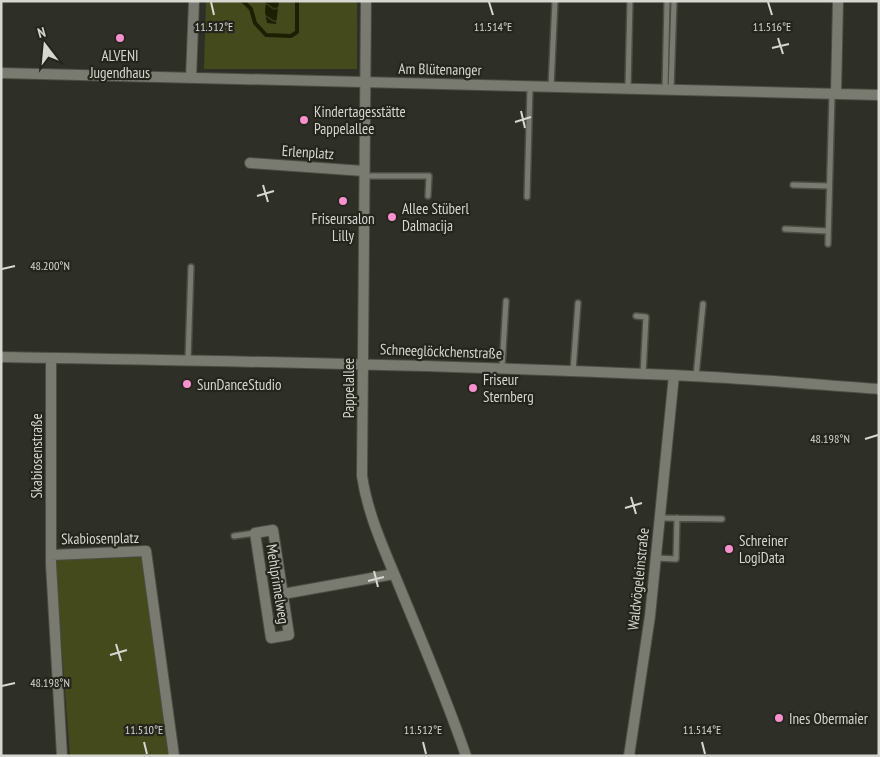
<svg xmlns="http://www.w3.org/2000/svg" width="880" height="757" viewBox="0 0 880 757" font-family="'PT Sans Narrow',sans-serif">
<defs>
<pattern id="water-waves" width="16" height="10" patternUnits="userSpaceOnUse" patternTransform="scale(1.25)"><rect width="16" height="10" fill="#1d2000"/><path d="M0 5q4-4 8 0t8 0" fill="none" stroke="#3d4024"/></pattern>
</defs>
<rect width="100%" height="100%" fill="#2e2f27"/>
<!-- park -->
<path fill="#454a1d" d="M 206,1 L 357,1 L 357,69 L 204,69 Z
M 144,557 L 169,756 L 70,756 L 55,560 Z"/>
<!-- water -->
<path fill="url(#water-waves)" d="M 266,1 L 279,1 L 276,24 L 267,23 L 265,12 Z"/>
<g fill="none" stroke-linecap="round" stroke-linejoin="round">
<!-- stream -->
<path stroke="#1d2000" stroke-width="4" d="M 243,1 L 251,9 L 255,23 L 266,35 L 291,36 L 297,32 L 297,1"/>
<defs>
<path id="lane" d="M 551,87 L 555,1
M 628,88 L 630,1
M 665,89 L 667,1
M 671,90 L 674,1
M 365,176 L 429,176 L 428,196
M 793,185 L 829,186
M 527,197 L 530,87
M 785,229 L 828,231
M 828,244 L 832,94
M 636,316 L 646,317 L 643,374
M 188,360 L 191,267
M 502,368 L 506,301
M 573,371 L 578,303
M 696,376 L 703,304
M 660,518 L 722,519
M 234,536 L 255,533
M 656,558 L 676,559 L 677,518"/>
<path id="street" d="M 366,1 L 362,476 C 368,516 385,551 400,588 C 423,644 447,699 466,756
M 1,73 L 879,95
M 191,78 L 194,1
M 836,94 L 838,1
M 250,163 L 364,171
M 1,357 C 225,361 448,365 672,375 C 741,378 810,384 879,389
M 273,530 L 289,635 L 271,638 L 255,533 Z
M 51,555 L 51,358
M 283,594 L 394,574
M 62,756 L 51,564 L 51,555 L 146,551 L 174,756
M 629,756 L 650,616 L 674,375"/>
</defs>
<!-- lane casing -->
<use href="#lane" stroke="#4c4d45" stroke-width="8"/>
<!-- street casing -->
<use href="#street" stroke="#4c4d45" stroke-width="12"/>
<!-- lane -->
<use href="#lane" stroke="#797b71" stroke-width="5"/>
<!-- street -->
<use href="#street" stroke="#797b71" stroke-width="10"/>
</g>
<!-- ticks -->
<path fill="none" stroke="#d6d7d1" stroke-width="2" d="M 211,2 L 214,15M 489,2 L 493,15M 768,2 L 772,15M 778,38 L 783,54M 772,48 L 789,44M 521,111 L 525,128M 515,122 L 531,117M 263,185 L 268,202M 257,196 L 274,191M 2,269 L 15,266M 865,439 L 878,435M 631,497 L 636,514M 625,508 L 642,503M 374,571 L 378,587M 368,581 L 384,577M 116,644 L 121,661M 110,655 L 127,650M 2,686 L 15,683M 144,742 L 147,754M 423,742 L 426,754M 702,742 L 705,754"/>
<!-- markers -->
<g fill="#f790cd" stroke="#24251d" stroke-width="2">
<circle cx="120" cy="38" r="5"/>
<circle cx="304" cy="120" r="5"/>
<circle cx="343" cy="201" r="5"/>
<circle cx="392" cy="217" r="5"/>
<circle cx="187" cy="384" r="5"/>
<circle cx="473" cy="388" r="5"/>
<circle cx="729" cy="549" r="5"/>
<circle cx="779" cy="718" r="5"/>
</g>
<g text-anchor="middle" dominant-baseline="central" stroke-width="4.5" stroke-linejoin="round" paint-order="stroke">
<!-- poi labels -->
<g font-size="15" fill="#d6d7d1" stroke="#24251d" text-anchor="start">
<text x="120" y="55" text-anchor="middle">ALVENI<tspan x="120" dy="17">Jugendhaus</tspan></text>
<text x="314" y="111">Kindertagesstätte<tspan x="314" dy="17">Pappelallee</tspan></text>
<text x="402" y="208">Allee Stüberl<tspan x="402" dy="17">Dalmacija</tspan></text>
<text x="343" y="218" text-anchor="middle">Friseursalon<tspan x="343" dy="17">Lilly</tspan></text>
<text x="483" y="379">Friseur<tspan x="483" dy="17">Sternberg</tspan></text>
<text x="197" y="384">SunDanceStudio</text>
<text x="739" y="540">Schreiner<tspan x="739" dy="17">LogiData</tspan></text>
<text x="789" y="718">Ines Obermaier</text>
</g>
<!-- street labels -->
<g font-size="15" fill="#d6d7d1" stroke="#24251d">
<text transform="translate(440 69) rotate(1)">Am Blütenanger</text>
<text transform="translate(308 152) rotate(4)">Erlenplatz</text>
<text transform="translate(441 351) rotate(2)">Schneeglöckchenstraße</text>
<text transform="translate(348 388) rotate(-90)">Pappelallee</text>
<text transform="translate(36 456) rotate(-90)">Skabiosenstraße</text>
<text transform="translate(100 538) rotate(-1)">Skabiosenplatz</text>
<text transform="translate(638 579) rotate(-84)">Waldvögeleinstraße</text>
<text transform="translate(278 584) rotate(81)">Mehlprimelweg</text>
</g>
</g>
<g font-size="12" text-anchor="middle" fill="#d6d7d1" stroke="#24251d" stroke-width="4.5" stroke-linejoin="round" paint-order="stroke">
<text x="214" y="31">11.512°E</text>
<text x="493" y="31">11.514°E</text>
<text x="772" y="31">11.516°E</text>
<text x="50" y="270">48.200°N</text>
<text x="830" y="443">48.198°N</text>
<text x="50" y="687">48.198°N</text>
<text x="144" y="734">11.510°E</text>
<text x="423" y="734">11.512°E</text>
<text x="702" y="734">11.514°E</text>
</g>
<!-- border -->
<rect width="880" height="757" fill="none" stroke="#d6d7d1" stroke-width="5"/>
<!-- north arrow -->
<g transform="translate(45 45) rotate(344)" stroke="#24251d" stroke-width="4" paint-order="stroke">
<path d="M0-4L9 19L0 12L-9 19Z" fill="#d6d7d1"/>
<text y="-8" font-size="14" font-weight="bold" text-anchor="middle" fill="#d6d7d1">N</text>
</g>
</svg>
